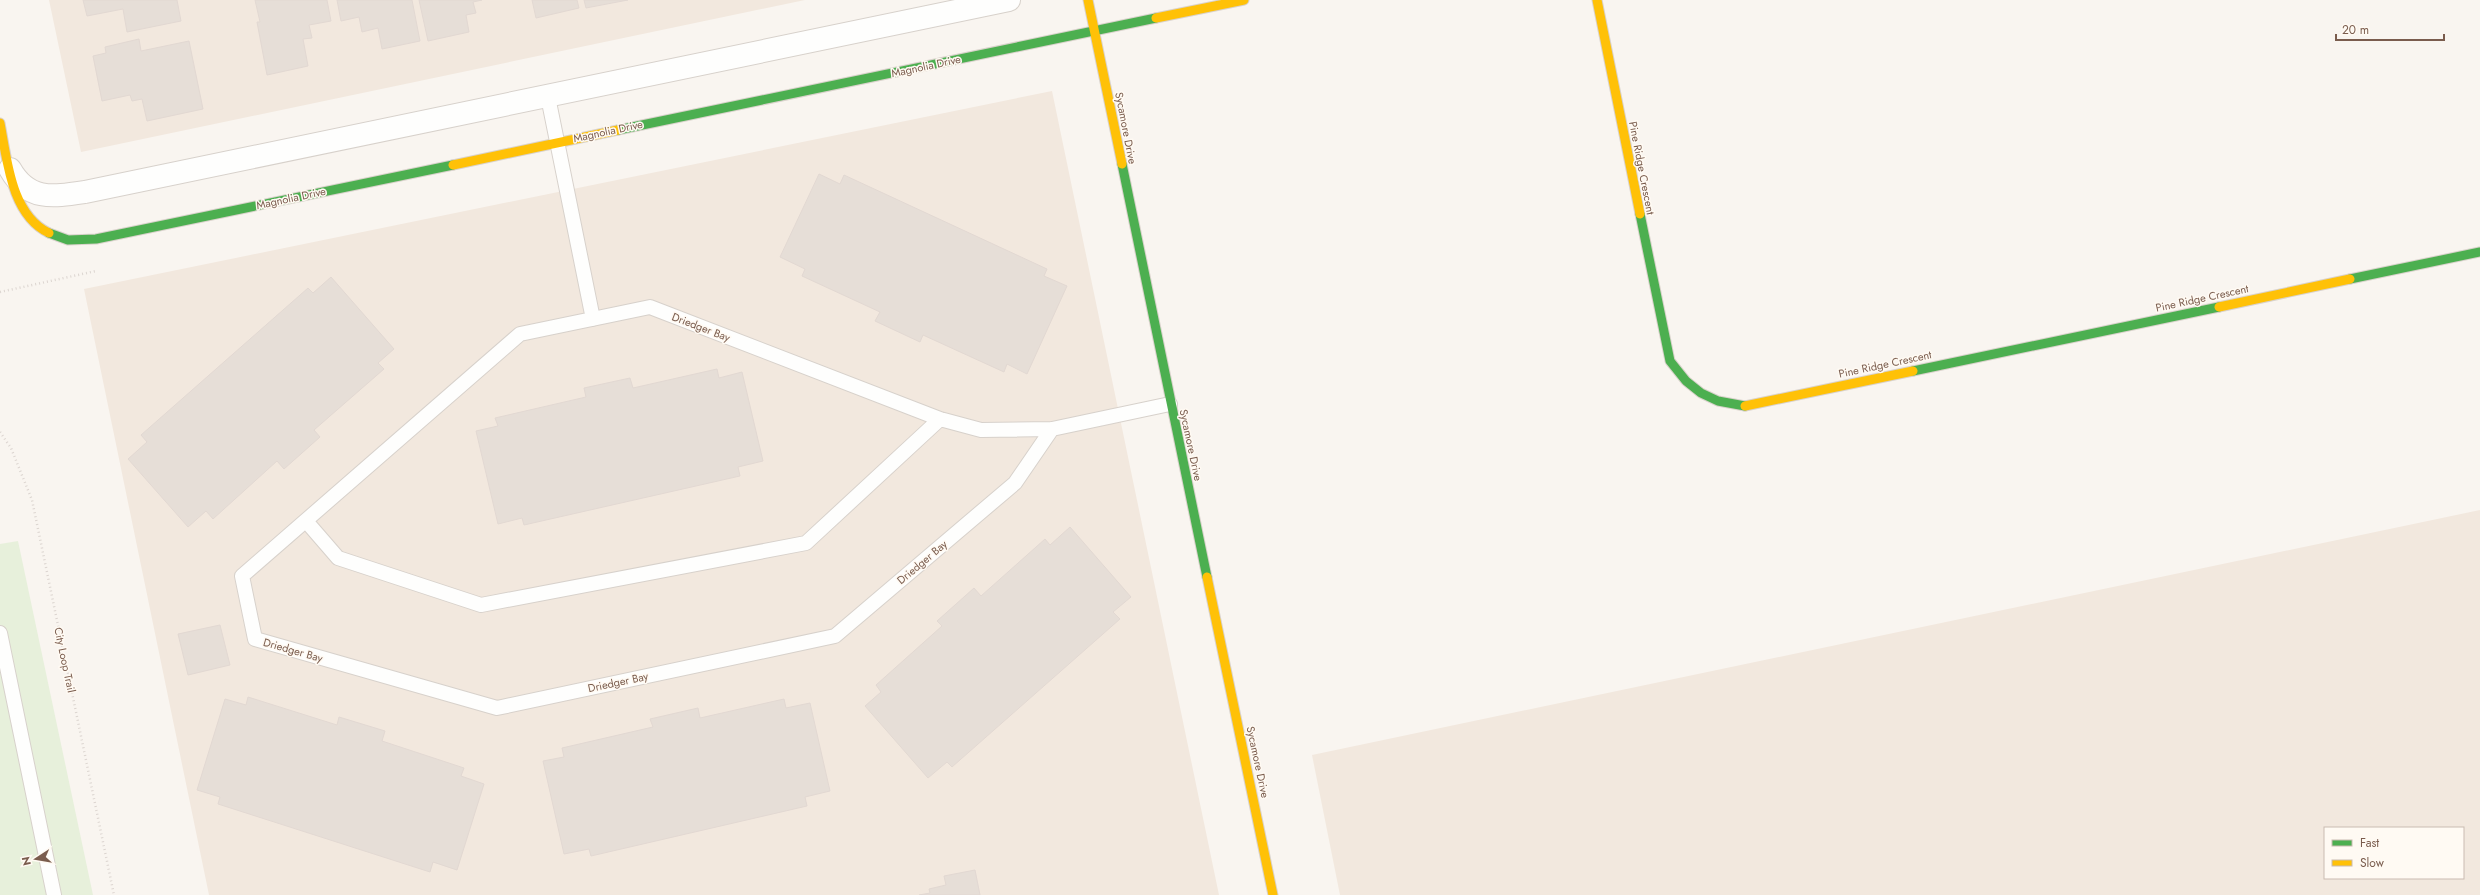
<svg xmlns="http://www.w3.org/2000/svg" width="2480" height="895" viewBox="0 0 2480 895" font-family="Jost,sans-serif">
<rect width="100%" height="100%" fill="#f9f5f0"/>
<!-- residential -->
<path fill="#f2e8de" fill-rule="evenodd" d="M 49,0 L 805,0 L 81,152 Z
M 1052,91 L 1219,895 L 209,895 L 84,289 Z
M 2480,510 L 2480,895 L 1340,895 L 1312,755 ZM 2325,828 L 2463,828 L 2463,878 L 2325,878 Z"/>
<!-- green -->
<path fill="#e7f0db" d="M 18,541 L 93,895 L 0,895 L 0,544 Z"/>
<!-- building -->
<path fill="#e6ded7" stroke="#e2d8d2" d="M 83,0 L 177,0 L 181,21 L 127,32 L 123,9 L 87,16 Z
M 255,0 L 327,0 L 331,21 L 309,25 L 312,38 L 303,39 L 308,66 L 267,75 L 257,22 L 260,22 Z
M 337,0 L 412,0 L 420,41 L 382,49 L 378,28 L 362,32 L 359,17 L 341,21 Z
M 419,0 L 482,0 L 473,2 L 476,13 L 466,15 L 469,32 L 428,41 Z
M 532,0 L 577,0 L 579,8 L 536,18 Z
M 584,0 L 628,0 L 586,8 Z
M 139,39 L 141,51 L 189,41 L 203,109 L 147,121 L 142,99 L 132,101 L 130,95 L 102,101 L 93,56 L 106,53 L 105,47 Z
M 819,174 L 840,184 L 844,175 L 1047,269 L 1044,276 L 1067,286 L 1027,374 L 1007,364 L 1004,372 L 923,335 L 920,342 L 875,321 L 880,312 L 802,276 L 805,269 L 780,257 Z
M 331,277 L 394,349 L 378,363 L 384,369 L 314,430 L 320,437 L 284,469 L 277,461 L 213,519 L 206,511 L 188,527 L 128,459 L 147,442 L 141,435 L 308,288 L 313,293 Z
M 717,369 L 719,378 L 742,372 L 763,461 L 738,467 L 740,476 L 524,525 L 522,518 L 498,524 L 476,431 L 498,426 L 495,418 L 586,397 L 584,388 L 630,378 L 633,388 Z
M 1070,527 L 1131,597 L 1113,612 L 1120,619 L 952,767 L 947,762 L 928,778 L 865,706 L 881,692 L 876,685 L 942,626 L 937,621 L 974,588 L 981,596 L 1045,539 L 1050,545 Z
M 220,625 L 230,665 L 188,675 L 178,634 Z
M 248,697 L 337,725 L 339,717 L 385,731 L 382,741 L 464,768 L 461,776 L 484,784 L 457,870 L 433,862 L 430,872 L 218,804 L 220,797 L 197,790 L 225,699 L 246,705 Z
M 784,699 L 786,708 L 810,703 L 830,791 L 805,797 L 807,806 L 591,856 L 589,849 L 564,854 L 543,761 L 564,757 L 562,748 L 653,727 L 650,719 L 698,708 L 700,718 Z
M 975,870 L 980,895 L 919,895 L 930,893 L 929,889 L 946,885 L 944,876 Z"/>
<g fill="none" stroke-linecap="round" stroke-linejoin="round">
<defs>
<path id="lane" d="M 548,97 L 593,319
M 1052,429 L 1015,483 L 835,636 L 497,708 L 255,639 L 242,576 L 520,334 L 650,307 L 940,419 L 981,430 L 1052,429 L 1170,404
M 306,521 L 338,558 L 481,605 L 806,543 L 940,419
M 0,633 L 54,895"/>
<path id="street" d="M 10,169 C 28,201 52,197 85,192 L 1009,0"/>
<path id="fast" d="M 618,130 L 1156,18
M 1122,164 L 1207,577
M 1640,214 L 1670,361 L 1686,381 L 1701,393 L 1718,401 L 1745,406
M 49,233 L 68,240 L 96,239 L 453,165
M 2350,279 L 2480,252
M 1913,371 L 2219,307"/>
<path id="slow" d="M 1088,0 L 1122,164
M 1597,0 L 1640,214
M 1156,18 L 1244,0
M 0,123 C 7,159 11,215 49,233
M 453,165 L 618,130
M 2219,307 L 2350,279
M 1745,406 L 1913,371
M 1207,577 L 1273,895"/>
</defs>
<!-- lane casing -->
<use href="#lane" stroke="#d7d1cb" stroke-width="16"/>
<!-- street casing -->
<use href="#street" stroke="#d7d1cb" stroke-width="24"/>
<!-- fast casing -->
<use href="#fast" stroke="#d9d2cb" stroke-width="11"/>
<!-- slow casing -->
<use href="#slow" stroke="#d9d2cb" stroke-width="11"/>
<!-- path -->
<path stroke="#dcd5d0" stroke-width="2.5" stroke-dasharray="1 3" stroke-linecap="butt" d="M 0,292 L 96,271
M 0,432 L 11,448 L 32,500 L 114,895"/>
<!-- lane -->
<use href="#lane" stroke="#fefefd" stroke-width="14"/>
<!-- street -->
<use href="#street" stroke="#fefefd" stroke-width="22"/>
<!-- fast -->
<use href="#fast" stroke="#4caf50" stroke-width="9"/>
<!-- slow -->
<use href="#slow" stroke="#ffc107" stroke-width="9"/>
</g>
<g text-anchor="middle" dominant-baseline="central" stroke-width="3" stroke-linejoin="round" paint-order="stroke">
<!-- street labels -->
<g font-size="11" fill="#7a5c4d" stroke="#fffaf3">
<text transform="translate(926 66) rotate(-12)">Magnolia Drive</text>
<text transform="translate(1126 128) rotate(79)">Sycamore Drive</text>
<text transform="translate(608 131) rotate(-12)">Magnolia Drive</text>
<text transform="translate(1642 168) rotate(79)">Pine Ridge Crescent</text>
<text transform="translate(291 198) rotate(-12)">Magnolia Drive</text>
<text transform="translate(2202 298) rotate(-12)">Pine Ridge Crescent</text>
<text transform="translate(701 327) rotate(21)">Driedger Bay</text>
<text transform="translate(1885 364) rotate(-12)">Pine Ridge Crescent</text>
<text transform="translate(1191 445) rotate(78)">Sycamore Drive</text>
<text transform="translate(922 562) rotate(-40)">Driedger Bay</text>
<text transform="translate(293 650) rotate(16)">Driedger Bay</text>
<text transform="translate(65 660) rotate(78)">City Loop Trail</text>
<text transform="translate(618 682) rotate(-12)">Driedger Bay</text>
<text transform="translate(1258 762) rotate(78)">Sycamore Drive</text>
</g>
</g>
<!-- legend -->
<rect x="2324" y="827" width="140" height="52" fill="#fffaf3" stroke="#cabbb1"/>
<rect x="2332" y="840" width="20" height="6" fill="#4caf50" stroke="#cabbb1"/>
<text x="2360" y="847" font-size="12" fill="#7a5c4d">Fast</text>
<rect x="2332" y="860" width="20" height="6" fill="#ffc107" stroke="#cabbb1"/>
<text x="2360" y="867" font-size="12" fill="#7a5c4d">Slow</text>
<!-- north arrow -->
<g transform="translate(36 859) rotate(258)" stroke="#fffaf3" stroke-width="3" paint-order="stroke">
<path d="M0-3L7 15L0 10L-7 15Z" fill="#7a5c4d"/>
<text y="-6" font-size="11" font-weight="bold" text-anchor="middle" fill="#7a5c4d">N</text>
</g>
<!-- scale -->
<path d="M2336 34v6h108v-6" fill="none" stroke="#7a5c4d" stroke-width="2"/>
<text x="2342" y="34" font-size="12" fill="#7a5c4d" stroke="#fffaf3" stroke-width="3" paint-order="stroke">20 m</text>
</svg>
